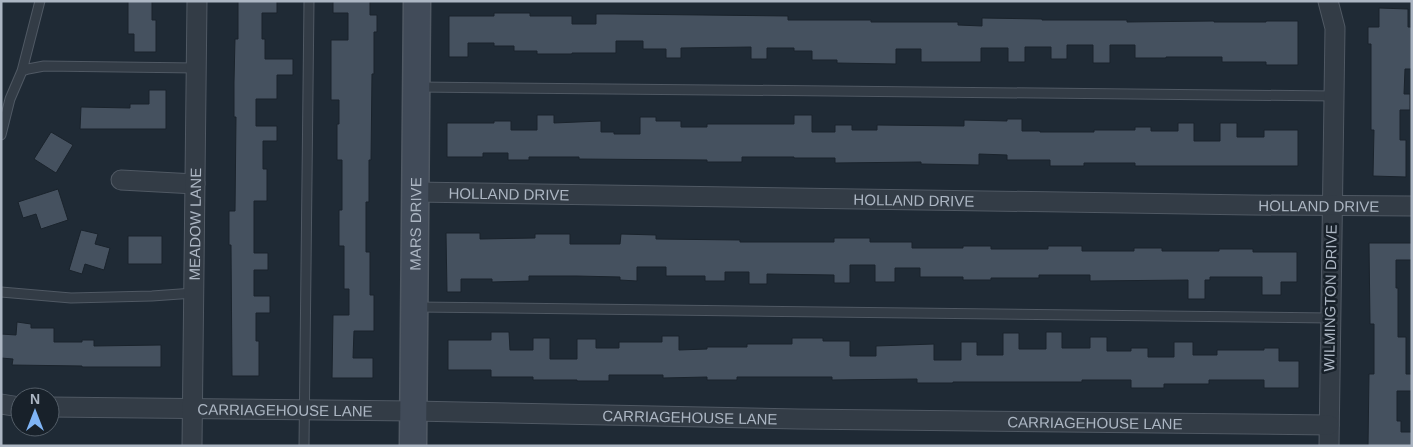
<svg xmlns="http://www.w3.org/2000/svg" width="1413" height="447" viewBox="0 0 1413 447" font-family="Helvetica,sans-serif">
<rect width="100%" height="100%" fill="#1f2a35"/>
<!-- building -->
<path fill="#45515f" stroke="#1a232c" d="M 128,1 L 152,1 L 152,20 L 156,20 L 156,52 L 134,52 L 134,34 L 128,34 Z
M 238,1 L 277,1 L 277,13 L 262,13 L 262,39 L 265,39 L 265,59 L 293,59 L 293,75 L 277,75 L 277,99 L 256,99 L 256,126 L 277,126 L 277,141 L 263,141 L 263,169 L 267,169 L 267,201 L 254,201 L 254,253 L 268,253 L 268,270 L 254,270 L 254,296 L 270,296 L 270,313 L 256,313 L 256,341 L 259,341 L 259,376 L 232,376 L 231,245 L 229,245 L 229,211 L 235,211 L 236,117 L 234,117 L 234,82 L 235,39 L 238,39 Z
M 333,1 L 370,1 L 370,15 L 377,15 L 377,32 L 374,32 L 374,74 L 372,74 L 371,160 L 369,160 L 369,202 L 366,202 L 366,252 L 370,252 L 370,295 L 374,295 L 374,331 L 354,331 L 353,358 L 373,358 L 373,378 L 332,378 L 333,315 L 349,315 L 349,289 L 344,289 L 344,246 L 339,246 L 339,210 L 342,210 L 342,160 L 337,160 L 337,124 L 339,124 L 339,100 L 331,100 L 331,40 L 348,40 L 348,13 L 333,13 Z
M 1379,8 L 1408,9 L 1408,27 L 1412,27 L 1412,69 L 1405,69 L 1404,94 L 1410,94 L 1410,110 L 1400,110 L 1400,140 L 1406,140 L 1406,177 L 1373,176 L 1374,130 L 1371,130 L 1371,44 L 1368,44 L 1368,27 L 1379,27 Z
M 494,13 L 530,13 L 530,16 L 572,16 L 572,24 L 596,24 L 596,14 L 616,14 L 788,16 L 788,20 L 871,20 L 871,22 L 958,22 L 958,25 L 982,26 L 982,18 L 1042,19 L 1042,20 L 1127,20 L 1127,22 L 1214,21 L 1214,22 L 1266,22 L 1266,21 L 1298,21 L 1298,65 L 1266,65 L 1266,62 L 1222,62 L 1222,57 L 1166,57 L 1166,58 L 1135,58 L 1135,45 L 1110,45 L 1110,63 L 1093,63 L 1093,45 L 1067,45 L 1067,59 L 1051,59 L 1051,47 L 1025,47 L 1025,62 L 1008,62 L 1008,48 L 981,48 L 981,62 L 921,62 L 921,49 L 896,49 L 896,64 L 837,63 L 837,60 L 812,60 L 812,51 L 794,51 L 794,48 L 767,48 L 767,59 L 751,59 L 751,47 L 681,48 L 681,58 L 666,58 L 666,49 L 643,49 L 643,41 L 616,41 L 616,53 L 572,53 L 572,54 L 537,54 L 537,51 L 514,51 L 514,46 L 494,46 L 494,43 L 468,43 L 468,57 L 449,57 L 449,16 L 494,16 Z
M 149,90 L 166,90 L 166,129 L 80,129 L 81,107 L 130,108 L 130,104 L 149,104 Z
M 537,115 L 554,115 L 554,123 L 601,121 L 601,132 L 614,132 L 614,134 L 640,134 L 640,117 L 656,117 L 656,121 L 681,121 L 681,127 L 707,127 L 707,124 L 794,124 L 794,115 L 812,115 L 812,132 L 835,132 L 835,125 L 852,125 L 852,130 L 877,130 L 877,125 L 964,126 L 964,120 L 1007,121 L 1007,119 L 1022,119 L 1022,131 L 1040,131 L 1040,132 L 1094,132 L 1094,130 L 1135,130 L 1135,127 L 1151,127 L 1151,131 L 1178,131 L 1178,123 L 1194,123 L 1194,141 L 1220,141 L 1220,123 L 1237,123 L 1237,137 L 1264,137 L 1264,130 L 1298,130 L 1298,166 L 1135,166 L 1135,163 L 1084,163 L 1084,166 L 1050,166 L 1050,160 L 1007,160 L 1007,155 L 979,154 L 979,165 L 921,164 L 921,162 L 835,163 L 835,158 L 794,158 L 794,157 L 742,157 L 742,162 L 707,162 L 707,160 L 579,159 L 579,157 L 529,157 L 529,160 L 508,160 L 508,153 L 483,153 L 483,157 L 447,157 L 447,123 L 494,123 L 494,121 L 511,121 L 511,130 L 537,130 Z
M 51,132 L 73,145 L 56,173 L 34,159 Z
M 58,189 L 68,220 L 41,229 L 36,214 L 23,218 L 18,202 Z
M 81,230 L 98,234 L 95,244 L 110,248 L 104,270 L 85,264 L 82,274 L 69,270 Z
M 446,233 L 480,233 L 480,239 L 535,238 L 535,234 L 570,234 L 570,244 L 620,244 L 621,234 L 656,235 L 656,239 L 740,240 L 740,242 L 834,242 L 834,238 L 870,238 L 870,242 L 912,242 L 912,248 L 963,248 L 963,246 L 991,246 L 991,249 L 1048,249 L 1048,246 L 1082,246 L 1082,251 L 1134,251 L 1134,248 L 1162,248 L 1162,251 L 1219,251 L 1219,249 L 1253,249 L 1253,252 L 1297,252 L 1297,282 L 1281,282 L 1281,295 L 1262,295 L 1262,277 L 1210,277 L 1210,280 L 1205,280 L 1205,299 L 1188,299 L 1188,280 L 1090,281 L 1090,275 L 1039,275 L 1039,278 L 991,278 L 991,280 L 963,280 L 963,277 L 920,277 L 920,268 L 895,268 L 895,282 L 875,282 L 875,265 L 850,265 L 850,283 L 834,283 L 834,275 L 767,274 L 767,284 L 749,284 L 749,272 L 725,272 L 725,281 L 705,281 L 705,276 L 666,276 L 666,267 L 637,267 L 637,281 L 620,280 L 620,277 L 577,276 L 529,276 L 529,281 L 492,282 L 492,279 L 461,279 L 461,292 L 447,292 Z
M 128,236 L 162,236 L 162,264 L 128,264 Z
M 1369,243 L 1412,243 L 1412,260 L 1396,260 L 1396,288 L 1398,288 L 1398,337 L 1406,337 L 1406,374 L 1412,374 L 1412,391 L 1397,391 L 1397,421 L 1401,421 L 1401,432 L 1412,432 L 1412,446 L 1368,446 L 1369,374 L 1374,374 L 1374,324 L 1370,324 Z
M 17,322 L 31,324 L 31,328 L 54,328 L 54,342 L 82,342 L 82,340 L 94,340 L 94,346 L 161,345 L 161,367 L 82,367 L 82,366 L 12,365 L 13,359 L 1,358 L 1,334 L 16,335 Z
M 491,332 L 509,332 L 510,350 L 533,350 L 533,338 L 550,338 L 550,359 L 577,359 L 577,339 L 596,339 L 596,348 L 619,348 L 619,342 L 662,342 L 662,336 L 679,336 L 679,350 L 707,349 L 707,347 L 747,347 L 747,344 L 792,344 L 792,338 L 823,338 L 823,341 L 850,341 L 850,356 L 876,356 L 876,346 L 934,344 L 934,360 L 961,360 L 961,342 L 977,342 L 977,355 L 1003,355 L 1003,333 L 1019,333 L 1019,349 L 1046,349 L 1046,332 L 1062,332 L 1062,348 L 1090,348 L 1090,337 L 1107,337 L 1107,351 L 1131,351 L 1131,348 L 1148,348 L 1148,357 L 1174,357 L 1174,342 L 1193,342 L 1193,355 L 1217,355 L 1217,350 L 1264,350 L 1264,348 L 1279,348 L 1279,361 L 1299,361 L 1299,388 L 1264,388 L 1264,380 L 1209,380 L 1209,384 L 1164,384 L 1164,388 L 1131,388 L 1131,380 L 1082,380 L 1082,382 L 953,382 L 953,383 L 917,383 L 917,379 L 832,380 L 832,377 L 737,377 L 737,380 L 707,380 L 707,377 L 663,378 L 663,375 L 609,375 L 609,381 L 577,381 L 577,380 L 533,380 L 533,377 L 491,377 L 491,370 L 448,370 L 448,340 L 491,340 Z"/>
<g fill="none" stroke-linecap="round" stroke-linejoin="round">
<defs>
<path id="lane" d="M 22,71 L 40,1
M 419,87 L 1334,96
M 1,135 L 10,99 L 22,71 L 28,69 L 44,66 L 196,68
M 1,292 L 71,298 L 152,296 L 194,293
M 417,307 L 1330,318
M 304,446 L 309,1"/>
<g id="street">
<path d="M 1328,1 L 1335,28 L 1329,446"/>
<path d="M 121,180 L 195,184"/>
<path id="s1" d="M 415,192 L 1251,205 L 1412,206"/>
<path d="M 1,404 L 20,407"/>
<path id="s2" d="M 50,407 L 413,411 L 798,419 L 1329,425"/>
<path id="s3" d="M 192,446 L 197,1"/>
</g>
<g id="secondary">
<path id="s4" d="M 413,446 L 417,1"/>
</g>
</defs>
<!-- lane casing -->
<use href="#lane" stroke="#505964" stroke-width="11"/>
<!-- street casing -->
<use href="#street" stroke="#505964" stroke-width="21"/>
<!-- secondary casing -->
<use href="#secondary" stroke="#505964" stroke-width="29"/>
<!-- lane -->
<use href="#lane" stroke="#333c46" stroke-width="9"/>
<!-- street -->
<use href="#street" stroke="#333c46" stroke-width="19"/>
<!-- secondary -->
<use href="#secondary" stroke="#414b59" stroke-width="26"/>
</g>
<g text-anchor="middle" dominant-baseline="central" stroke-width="5" stroke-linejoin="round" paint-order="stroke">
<!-- street labels -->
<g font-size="15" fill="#acb6c3" stroke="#18212a">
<text stroke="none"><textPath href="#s1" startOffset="94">HOLLAND DRIVE</textPath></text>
<text stroke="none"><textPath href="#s1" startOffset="499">HOLLAND DRIVE</textPath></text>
<text stroke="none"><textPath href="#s1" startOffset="904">HOLLAND DRIVE</textPath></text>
<text stroke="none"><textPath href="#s3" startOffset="222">MEADOW LANE</textPath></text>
<text stroke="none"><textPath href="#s4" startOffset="222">MARS DRIVE</textPath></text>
<text transform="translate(1330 298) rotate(-89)">WILMINGTON DRIVE</text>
<text stroke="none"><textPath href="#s2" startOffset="235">CARRIAGEHOUSE LANE</textPath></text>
<text stroke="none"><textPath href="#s2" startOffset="640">CARRIAGEHOUSE LANE</textPath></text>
<text stroke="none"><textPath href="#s2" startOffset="1045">CARRIAGEHOUSE LANE</textPath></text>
</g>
</g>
<!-- border -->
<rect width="1413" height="447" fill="none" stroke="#acb6c3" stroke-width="5"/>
<!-- north arrow -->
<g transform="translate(35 412)"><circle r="24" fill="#18212a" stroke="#535d67"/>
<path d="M0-4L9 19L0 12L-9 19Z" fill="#7fb4f5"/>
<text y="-8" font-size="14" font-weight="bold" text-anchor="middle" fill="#acb6c3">N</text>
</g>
</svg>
